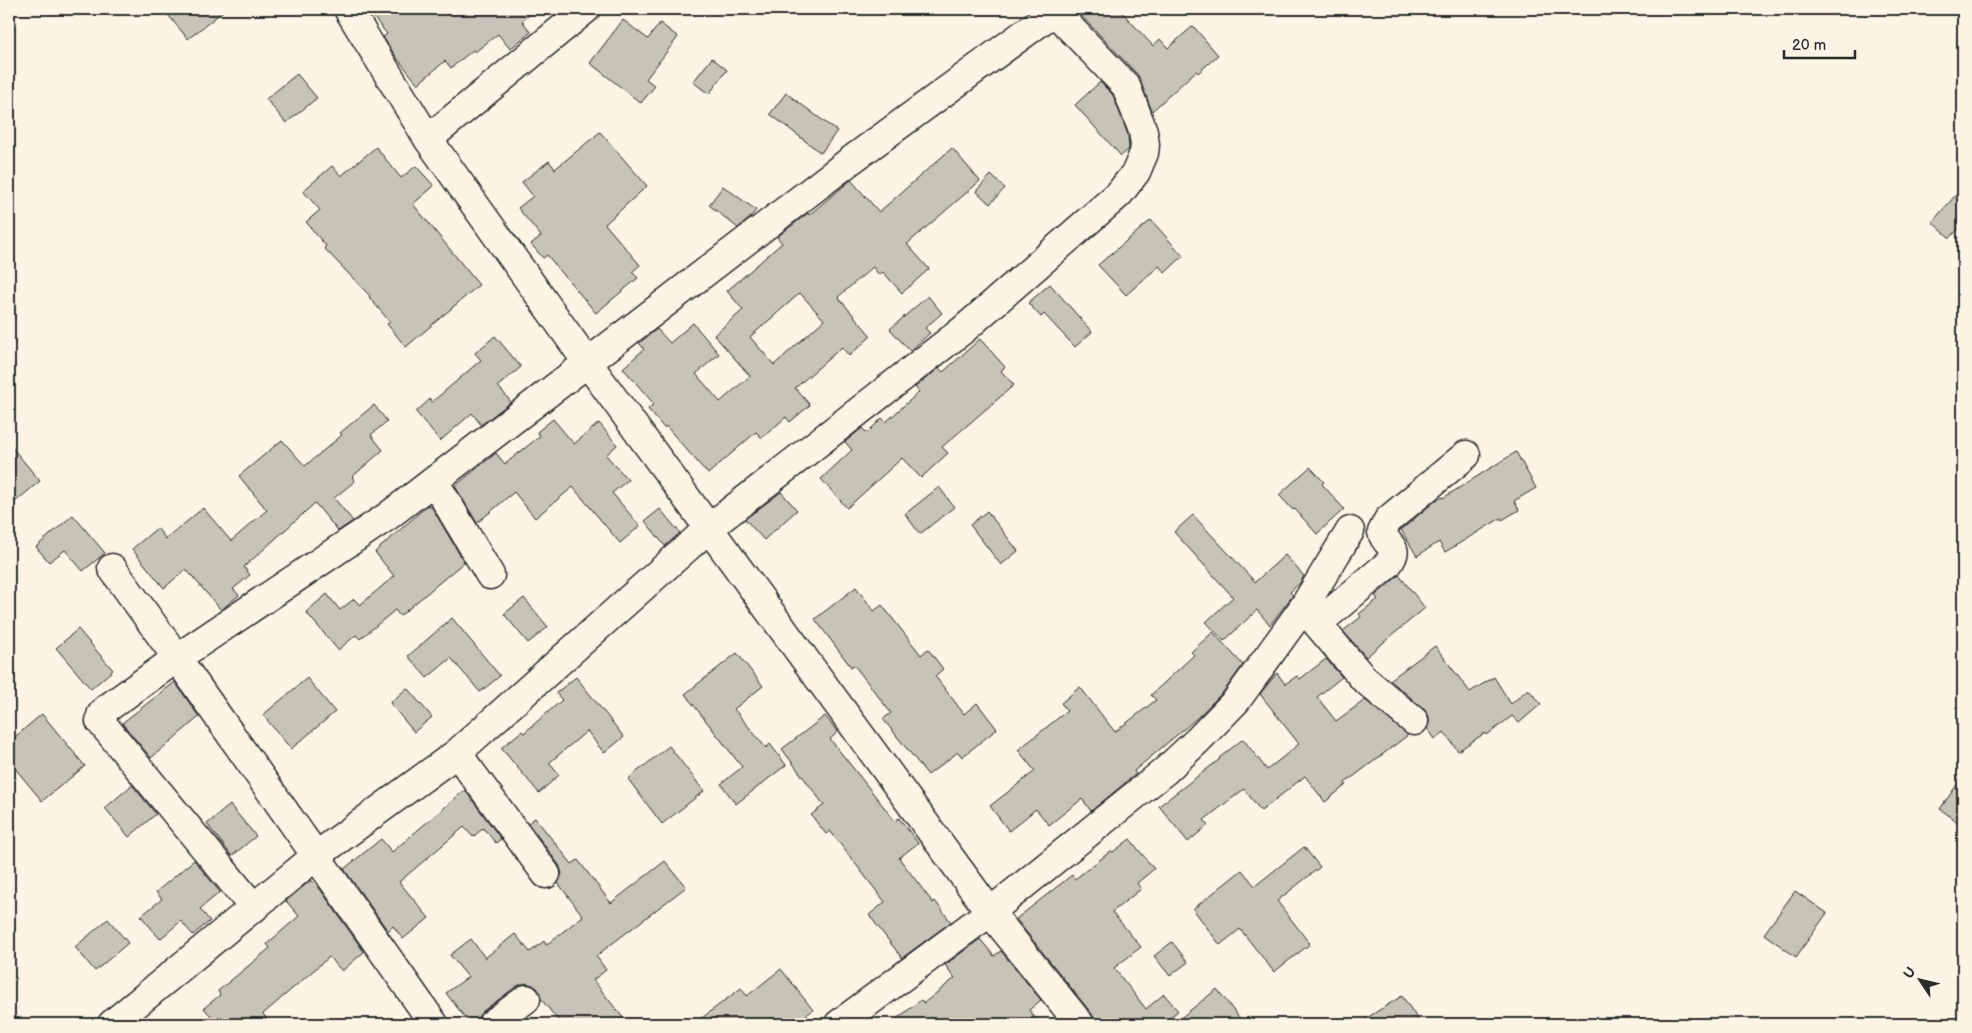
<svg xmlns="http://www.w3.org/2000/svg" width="1972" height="1033" viewBox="0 0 1972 1033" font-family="'Balsamiq Sans',sans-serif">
<rect width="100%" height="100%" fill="#fcf5e5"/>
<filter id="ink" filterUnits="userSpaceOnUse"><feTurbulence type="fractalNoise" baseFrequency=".02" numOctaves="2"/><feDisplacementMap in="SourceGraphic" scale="10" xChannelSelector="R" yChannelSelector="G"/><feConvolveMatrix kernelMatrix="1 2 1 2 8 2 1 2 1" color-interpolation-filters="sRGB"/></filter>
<g filter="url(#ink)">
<!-- building -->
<path fill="#c8c3b7" stroke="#2b2b2b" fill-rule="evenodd" d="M 163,9 L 226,9 L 188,39 Z
M 367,9 L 537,9 L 522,21 L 531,32 L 510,49 L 498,34 L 475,52 L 473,50 L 451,68 L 445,61 L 418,84 L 397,58 L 383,37 L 387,34 Z
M 1075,9 L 1119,9 L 1153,46 L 1160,39 L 1168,48 L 1193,26 L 1218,55 L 1198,73 L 1196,71 L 1152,111 L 1138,75 Z
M 623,20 L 648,39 L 660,23 L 678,37 L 646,79 L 655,86 L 641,103 L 590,63 Z
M 712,58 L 727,70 L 709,94 L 693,82 Z
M 297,74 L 317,98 L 286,123 L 266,99 Z
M 1100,82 L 1113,95 L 1128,135 L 1129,149 L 1121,156 L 1075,105 Z
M 786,93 L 837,131 L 821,153 L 770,114 Z
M 600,132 L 647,186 L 605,224 L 640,265 L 632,272 L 638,278 L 596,313 L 547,255 L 543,258 L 531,244 L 541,236 L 518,208 L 533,196 L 522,182 L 549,161 L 555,169 Z
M 376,147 L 401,178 L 416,166 L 434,186 L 413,204 L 479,285 L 406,347 L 387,324 L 390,322 L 369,297 L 370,296 L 324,248 L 326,246 L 306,222 L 320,210 L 303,191 L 332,166 L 341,176 Z
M 952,148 L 980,181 L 907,244 L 929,269 L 902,293 L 883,272 L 879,275 L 873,267 L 838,297 L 871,336 L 849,356 L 842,347 L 795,388 L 810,405 L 790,422 L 786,417 L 762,438 L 756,432 L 708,474 L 666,426 L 664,428 L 648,409 L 654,404 L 623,368 L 644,349 L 639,343 L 657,329 L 670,343 L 693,323 L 719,354 L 696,374 L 720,402 L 750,376 L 714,335 L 743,310 L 727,291 L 782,243 L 777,237 L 808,213 L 809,215 L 851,180 L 879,212 ZM 800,293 L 824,320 L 774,365 L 750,337 Z
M 991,175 L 1005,188 L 990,204 L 976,191 Z
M 723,186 L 756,210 L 750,218 L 738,228 L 709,205 Z
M 1963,187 L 1963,224 L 1950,238 L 1932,222 Z
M 1151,220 L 1183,256 L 1165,273 L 1159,266 L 1126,295 L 1098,265 Z
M 1050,284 L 1092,332 L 1075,347 L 1044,314 L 1041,317 L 1028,303 Z
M 928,296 L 942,313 L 925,328 L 930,333 L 910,351 L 890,329 Z
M 495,336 L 521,367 L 498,386 L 511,402 L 481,425 L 472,413 L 440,441 L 416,412 L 430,399 L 432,402 L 481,360 L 475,353 Z
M 980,339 L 1005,367 L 1001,371 L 1014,385 L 942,447 L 948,453 L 921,478 L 902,458 L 847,508 L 821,479 L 852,450 L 845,442 L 862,428 L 867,433 L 882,418 L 886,422 L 919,392 L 915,387 L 939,368 L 943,372 Z
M 374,405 L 387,421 L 371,435 L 383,450 L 352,477 L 355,481 L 334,498 L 353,521 L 338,531 L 315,503 L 244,567 L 250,575 L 233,589 L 239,595 L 221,610 L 186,569 L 164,588 L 132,549 L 157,528 L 166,539 L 203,508 L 231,541 L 267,510 L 239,476 L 282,440 L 305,466 L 342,435 L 340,433 Z
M 553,419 L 574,444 L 599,423 L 617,445 L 606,455 L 628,480 L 612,493 L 640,526 L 620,543 L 573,487 L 535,518 L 514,492 L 477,523 L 455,486 L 496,453 L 505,464 L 540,436 L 537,432 Z
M 9,444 L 40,481 L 9,507 Z
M 1516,452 L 1536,488 L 1514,501 L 1519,510 L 1502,520 L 1501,518 L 1445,552 L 1439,542 L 1417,556 L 1401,530 L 1435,501 L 1442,497 L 1443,498 Z
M 1310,467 L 1324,482 L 1322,484 L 1344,509 L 1317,534 L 1295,509 L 1293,510 L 1279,495 Z
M 939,487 L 954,507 L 920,534 L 905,514 Z
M 781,492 L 797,510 L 764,540 L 745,519 Z
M 428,505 L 431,506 L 464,562 L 400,616 L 395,610 L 360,639 L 356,635 L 338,650 L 306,612 L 327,594 L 340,610 L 354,599 L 360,605 L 394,576 L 375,552 Z
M 660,509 L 680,533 L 665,546 L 645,521 Z
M 987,511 L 1018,551 L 1001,565 L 970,525 Z
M 73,515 L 105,553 L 83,571 L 65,550 L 49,562 L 36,547 Z
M 1193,515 L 1255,582 L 1285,555 L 1304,576 L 1300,583 L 1290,592 L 1293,595 L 1290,599 L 1270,625 L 1257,610 L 1224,641 L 1206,622 L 1233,597 L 1174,532 Z
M 1399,575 L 1425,608 L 1366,657 L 1343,631 L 1361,617 L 1359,614 L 1378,599 L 1375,596 Z
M 856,587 L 874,611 L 882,605 L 921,655 L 928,649 L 943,669 L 935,676 L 964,714 L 977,703 L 997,729 L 962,757 L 958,752 L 928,775 L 883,719 L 891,713 L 854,665 L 851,667 L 815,619 Z
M 524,598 L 548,627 L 528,643 L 504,614 Z
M 452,618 L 500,676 L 480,692 L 451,658 L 427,678 L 408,656 Z
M 78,629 L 113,670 L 91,689 L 56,648 Z
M 1213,632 L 1243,665 L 1224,691 L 1197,718 L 1134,771 L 1136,774 L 1091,811 L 1082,799 L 1049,825 L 1036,809 L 1009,831 L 990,806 L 1035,771 L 1018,750 L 1067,711 L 1061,703 L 1080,687 L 1115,732 L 1156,700 L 1151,695 L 1194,655 L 1191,652 Z
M 1435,646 L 1470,692 L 1494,677 L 1511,704 L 1528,689 L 1541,704 L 1519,723 L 1512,716 L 1487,735 L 1485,733 L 1458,751 L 1444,732 L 1435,739 L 1427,728 L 1429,723 L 1429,716 L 1424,709 L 1390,680 Z
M 737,653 L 763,686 L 734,709 L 766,748 L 770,744 L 786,765 L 736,804 L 721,784 L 742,767 L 685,694 Z
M 1326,659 L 1342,677 L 1317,697 L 1336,721 L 1365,700 L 1408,735 L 1345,783 L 1346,785 L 1325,802 L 1305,776 L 1261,811 L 1244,789 L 1204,820 L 1208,825 L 1188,842 L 1159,806 L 1220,759 L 1219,758 L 1243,739 L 1267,770 L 1299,744 L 1260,694 L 1277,673 L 1285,684 L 1297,676 L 1300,679 Z
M 576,677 L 624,737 L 604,753 L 587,731 L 549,763 L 559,775 L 539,793 L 501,748 L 522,731 L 524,733 L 562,700 L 556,693 Z
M 307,678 L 335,712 L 291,749 L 263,715 Z
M 175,682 L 199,717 L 151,758 L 122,723 Z
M 407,688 L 432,717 L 414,732 L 390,703 Z
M 42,714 L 85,766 L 42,801 L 9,761 L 9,742 Z
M 825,716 L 838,732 L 830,739 L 895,821 L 899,818 L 918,843 L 899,858 L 933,903 L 935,901 L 951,922 L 902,958 L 869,915 L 885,902 L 830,831 L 826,834 L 811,815 L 824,805 L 782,749 Z
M 669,746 L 704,791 L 662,824 L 628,779 Z
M 1963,776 L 1963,826 L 1940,809 Z
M 132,785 L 156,814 L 129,837 L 105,808 Z
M 465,790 L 501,839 L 496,843 L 483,828 L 473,837 L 464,827 L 399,882 L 429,918 L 403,939 L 393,926 L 388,931 L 344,869 L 381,839 L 392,852 Z
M 230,805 L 256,836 L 232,856 L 207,824 Z
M 535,818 L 572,864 L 578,860 L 611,903 L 665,861 L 686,887 L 596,956 L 606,970 L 593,980 L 628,1024 L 561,1024 L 541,999 L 538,989 L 533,985 L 525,983 L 517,986 L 483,1011 L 478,1017 L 477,1024 L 470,1024 L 446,993 L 468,977 L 450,955 L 471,939 L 485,958 L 515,934 L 530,952 L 544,941 L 546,945 L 583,916 L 558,883 L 562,873 L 559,865 L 528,823 Z
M 1130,839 L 1154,869 L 1137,883 L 1141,889 L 1112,912 L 1141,947 L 1114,968 L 1146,1009 L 1164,994 L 1178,1011 L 1161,1024 L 1095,1024 L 1092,1014 L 1016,919 L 1072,875 L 1075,879 L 1111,851 L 1113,852 Z
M 1304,847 L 1320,867 L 1277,901 L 1310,944 L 1274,972 L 1240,929 L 1220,945 L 1193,909 L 1242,870 L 1255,886 Z
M 194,860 L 220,892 L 200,909 L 210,921 L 193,935 L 181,921 L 160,939 L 141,916 L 162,899 L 156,892 Z
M 311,880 L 320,889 L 364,952 L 342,971 L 329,957 L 263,1014 L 271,1024 L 218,1024 L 204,1008 L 220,995 L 218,991 L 270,948 L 267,944 L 299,916 L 286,901 Z
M 1795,891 L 1827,913 L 1796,957 L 1764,934 Z
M 108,919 L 128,943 L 95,971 L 75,947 Z
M 980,939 L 994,956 L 1001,951 L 1041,1000 L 1029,1010 L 1040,1024 L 890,1024 L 921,1000 L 924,1003 L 955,978 L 945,965 Z
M 1172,942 L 1188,962 L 1170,976 L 1154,956 Z
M 781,969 L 813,1010 L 795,1024 L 694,1024 L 741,988 L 747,996 Z
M 1217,989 L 1244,1024 L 1173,1024 Z
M 1402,996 L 1421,1024 L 1357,1024 Z"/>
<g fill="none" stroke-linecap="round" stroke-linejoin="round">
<defs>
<path id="minor" d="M 348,9 L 428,139 L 587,362 L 990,912 L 1080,1024
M 428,139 L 586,9
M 434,481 L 490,575
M 112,568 L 177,658 L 106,709 L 101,715 L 100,721 L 254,908
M 1306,611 L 1364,679 L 1414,721
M 1317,624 L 1388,564 C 1402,545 1386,548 1382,532 L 1388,520 L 1466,455
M 457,753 L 546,874
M 112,1024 L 316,856 L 457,753 L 709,528 L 963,330 L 1119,194 L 1136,172 L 1144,153 L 1145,145 L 1143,131 L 1126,86 L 1052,9
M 434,1024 L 177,658 L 388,516 L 850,161 L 1055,11
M 492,1024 L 526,999
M 839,1024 L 990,912 L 1165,771 L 1198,740 L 1236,701 L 1303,608 L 1350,531"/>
</defs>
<!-- minor casing -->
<use href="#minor" stroke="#2b2b2b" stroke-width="31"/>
<!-- minor -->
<use href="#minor" stroke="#fcf5e5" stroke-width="28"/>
</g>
</g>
<!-- margin -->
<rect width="1972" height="1033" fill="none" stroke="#fcf5e5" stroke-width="30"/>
<rect x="15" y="15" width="1942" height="1003" fill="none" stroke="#2b2b2b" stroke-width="2" filter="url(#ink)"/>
<!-- north arrow -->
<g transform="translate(1920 980) rotate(305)" stroke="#fcf5e5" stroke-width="4" paint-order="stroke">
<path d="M0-4L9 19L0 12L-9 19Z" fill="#2b2b2b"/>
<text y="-8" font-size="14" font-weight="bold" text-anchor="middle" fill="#2b2b2b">U</text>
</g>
<!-- scale -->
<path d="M1784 50v8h71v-8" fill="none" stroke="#2b2b2b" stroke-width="2.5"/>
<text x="1792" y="50" font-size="15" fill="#2b2b2b" stroke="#fcf5e5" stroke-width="4" paint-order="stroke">20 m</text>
</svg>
